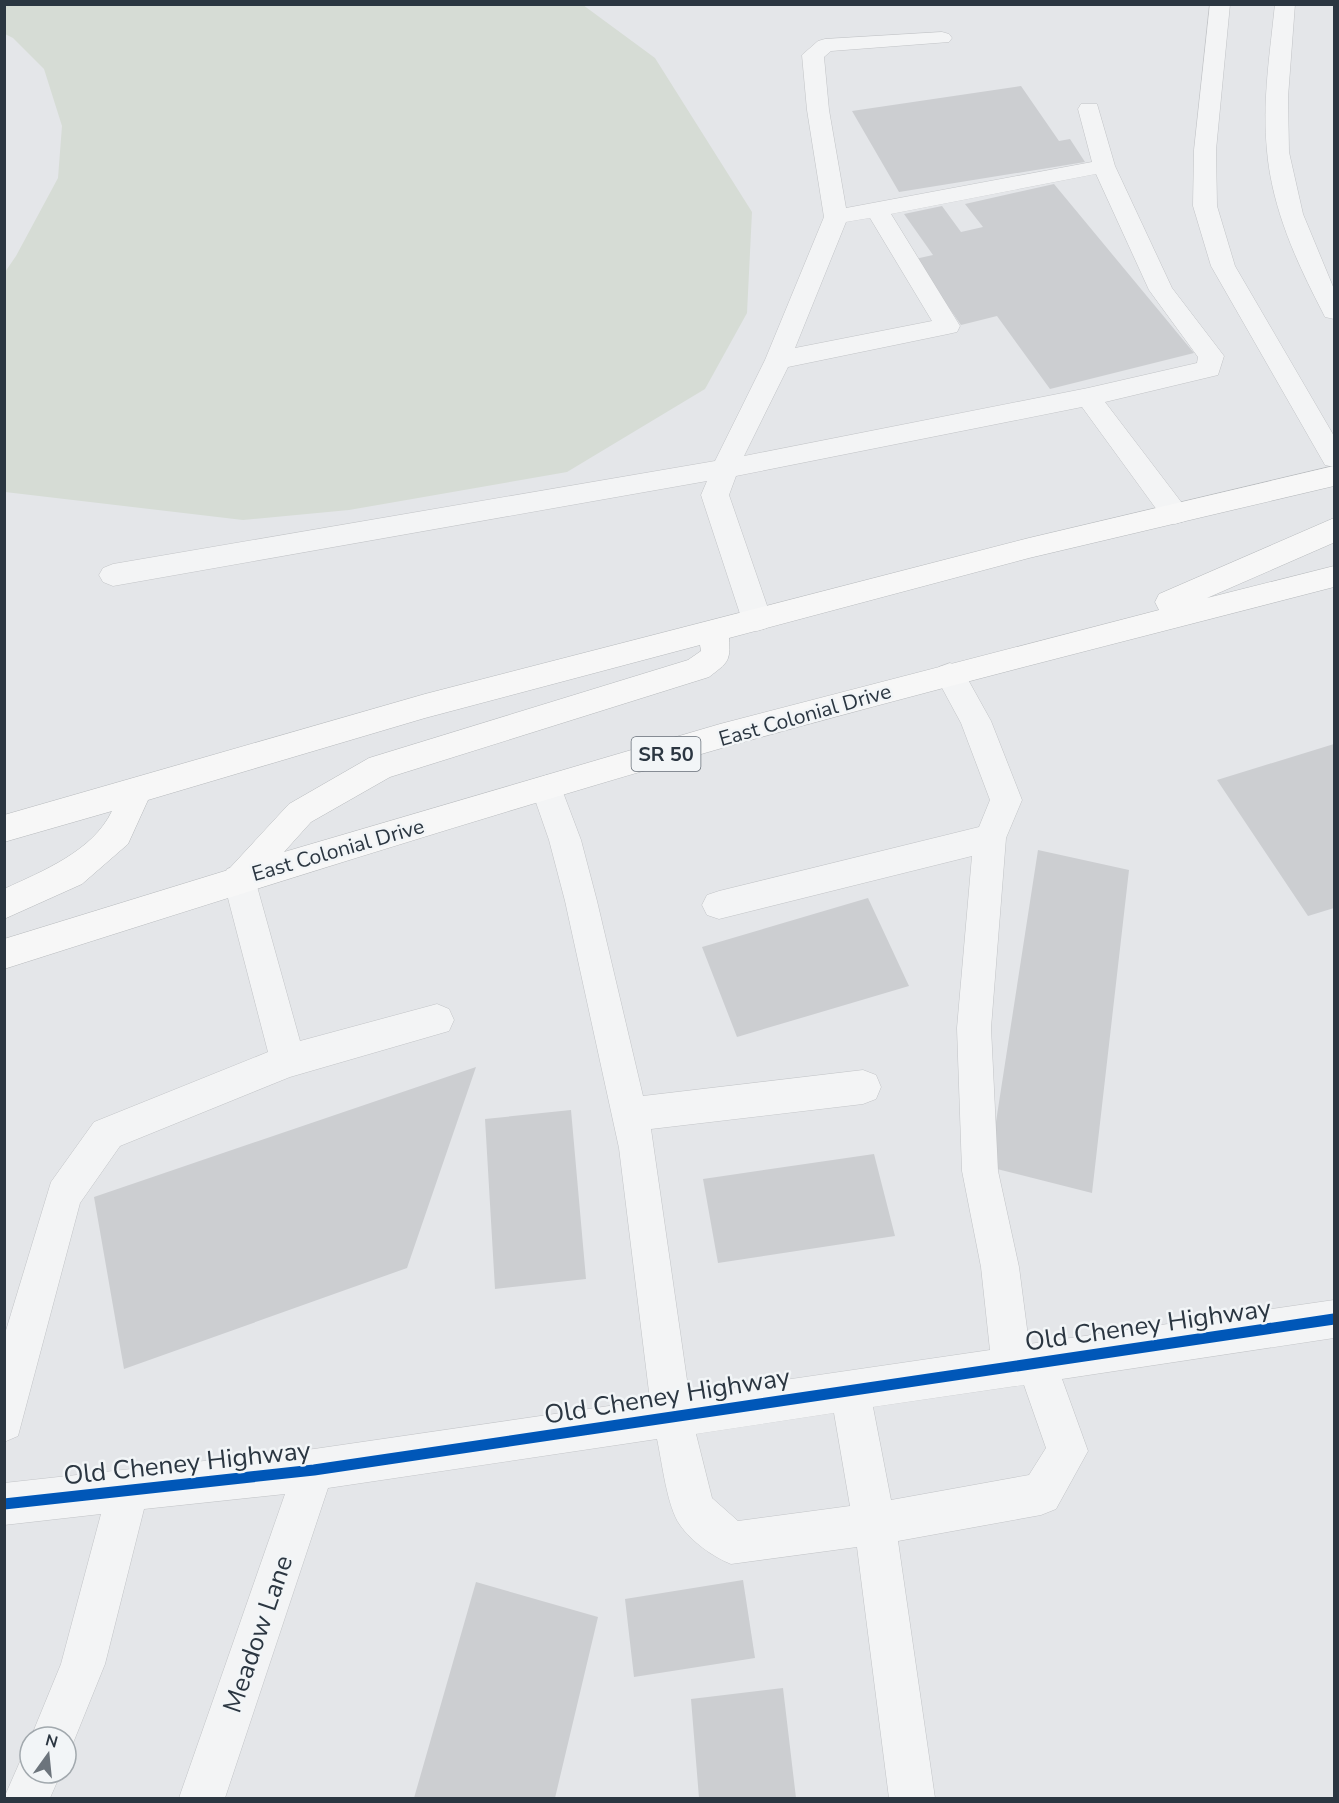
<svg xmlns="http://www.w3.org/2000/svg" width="1339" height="1803" viewBox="0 0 1339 1803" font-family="'Nunito Sans',sans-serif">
<rect width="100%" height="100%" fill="#e4e6e9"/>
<!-- green -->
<path fill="#d6dcd5" d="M 5,4 L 583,5 L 655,58 L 752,212 L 747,313 L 705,389 L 567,472 L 349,510 L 243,520 L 5,492 L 5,272 L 16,256 L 58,178 L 62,126 L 44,69 L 13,38 L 5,34 Z"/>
<!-- building -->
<path fill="#ccced1" d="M 1021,86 L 1059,141 L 1070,139 L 1085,162 L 899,192 L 852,111 Z
M 1054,184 L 1194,353 L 1050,389 L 997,316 L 961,325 L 915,259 L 933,255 L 904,214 L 942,206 L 961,232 L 983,227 L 965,204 Z
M 1334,744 L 1334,908 L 1308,916 L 1217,780 Z
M 1038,850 L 1129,870 L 1092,1193 L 989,1167 Z
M 868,898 L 909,986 L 737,1037 L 702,947 Z
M 476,1067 L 407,1268 L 124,1369 L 94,1197 Z
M 571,1110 L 586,1279 L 495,1289 L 485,1119 Z
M 874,1154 L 895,1236 L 718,1263 L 703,1179 Z
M 743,1580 L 755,1658 L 634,1677 L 625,1599 Z
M 476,1582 L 598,1617 L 555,1798 L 414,1798 Z
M 783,1688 L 796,1798 L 699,1798 L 691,1699 Z"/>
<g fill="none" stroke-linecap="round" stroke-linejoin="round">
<defs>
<path id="minor" d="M 1210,4 L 1230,4 L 1216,150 L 1217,206 L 1235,266 L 1334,436 L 1334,467 L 1325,465 L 1211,266 L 1193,206 L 1194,150 Z
M 1275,4 L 1295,4 L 1288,97 L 1289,152 L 1303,214 L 1334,289 L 1334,319 L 1325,317 L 1322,311 C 1296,261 1272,208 1267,151 C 1262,102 1270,53 1275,4 Z
M 942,32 L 949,34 L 952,38 L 949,42 L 831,51 L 824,57 L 829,110 L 846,208 L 1092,162 L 1078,109 L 1081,104 L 1097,104 L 1115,166 L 1172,288 L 1224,356 L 1218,375 L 1105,402 L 1185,507 L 1189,514 L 1185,521 L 1175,524 L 1165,521 L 1082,407 L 736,476 L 729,495 L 772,620 L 767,628 L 757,631 L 747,628 L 742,620 L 701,495 L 707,481 L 113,586 L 103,582 L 99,575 L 103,568 L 113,564 L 715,461 L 765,360 L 824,217 L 807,110 L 802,55 L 818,41 L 825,39 ZM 1096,174 L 1149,290 L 1198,357 L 1197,363 L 1088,388 L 744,456 L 788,367 L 948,334 L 957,332 L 960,326 L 891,214 ZM 870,218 L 932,321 L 795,348 L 846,222 Z
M 950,663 L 961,667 L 991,721 L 1022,800 L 1006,838 L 991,1028 L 998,1171 L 1019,1267 L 1029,1344 L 1334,1300 L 1334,1338 L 1062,1379 L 1088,1451 L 1056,1509 L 1041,1515 L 898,1541 L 935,1798 L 889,1798 L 857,1547 L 731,1564 C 713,1557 691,1541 680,1525 C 667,1507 662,1462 657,1439 L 328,1488 L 225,1798 L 179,1798 L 285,1494 L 144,1509 L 105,1664 L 69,1753 L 66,1754 L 66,1737 L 31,1737 L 61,1664 L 101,1514 L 4,1525 L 4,1483 L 314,1449 L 650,1400 L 619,1148 L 565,901 L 549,840 L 531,788 L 536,779 L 547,775 L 558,779 L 581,840 L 597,901 L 643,1096 L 863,1070 L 876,1075 L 881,1087 L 876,1099 L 863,1104 L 651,1129 L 689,1394 L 990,1350 L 981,1267 L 962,1171 L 957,1028 L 972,856 L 719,919 L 707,915 L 702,905 L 707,895 L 719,891 L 979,827 L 990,800 L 961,723 L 935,675 L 939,667 ZM 1024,1385 L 1046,1448 L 1029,1475 L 891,1500 L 873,1407 ZM 834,1413 L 850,1506 L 738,1521 L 712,1498 L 696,1434 Z
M 239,865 L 251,869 L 255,879 L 300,1041 L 437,1004 L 449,1009 L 454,1020 L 449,1031 L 290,1077 L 120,1146 L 80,1203 L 18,1436 L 4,1442 L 4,1337 L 51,1182 L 94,1122 L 268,1052 L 223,879 L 227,869 Z
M 30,1754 L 30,1773 L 61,1773 L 50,1798 L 4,1798 L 22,1757 Z"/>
<path id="highway" d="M 1334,466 L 1334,486 L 1029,558 L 729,638 C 731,662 727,663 709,677 L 390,777 L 311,822 L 284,852 L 720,724 L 1159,610 L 1155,602 L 1159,594 L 1334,518 L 1333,543 L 1207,598 L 1334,566 L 1334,587 C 1130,640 925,691 722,748 C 482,817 243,893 4,969 L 4,939 L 228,870 L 289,804 L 369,758 L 688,660 L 701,651 L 700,645 L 425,718 L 148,800 L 128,844 L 82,884 L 4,919 L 4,889 C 43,871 93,851 112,811 L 4,842 L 4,815 L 425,694 L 1029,538 Z"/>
</defs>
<!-- minor casing -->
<use href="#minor" stroke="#c2c4c7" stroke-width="1"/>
<!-- highway casing -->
<use href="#highway" stroke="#b7babd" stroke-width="1"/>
<!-- minor -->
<use href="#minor" fill="#f3f4f5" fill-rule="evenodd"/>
<!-- highway -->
<use href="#highway" fill="#f7f7f7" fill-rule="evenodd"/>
<defs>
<path id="cycleway" d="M 4,1504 L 314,1470 L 1334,1319"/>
</defs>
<!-- cycleway casing -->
<use href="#cycleway" stroke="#f2f5f7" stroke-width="15"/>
<!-- cycleway -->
<use href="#cycleway" stroke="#0057b8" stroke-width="11"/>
</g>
<g text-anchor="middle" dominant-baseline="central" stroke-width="5" stroke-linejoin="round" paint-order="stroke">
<!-- shield labels -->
<rect fill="#f2f5f7" stroke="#676f78" stroke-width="1.5" x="631.5" y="737" width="69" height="34" rx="4.5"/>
<g font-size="20" font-weight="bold" fill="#2b3641">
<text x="666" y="754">SR 50</text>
</g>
<!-- street labels -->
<g font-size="21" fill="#2b3641" stroke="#f2f5f7">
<text transform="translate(805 715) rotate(-16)">East Colonial Drive</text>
<text transform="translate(338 850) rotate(-16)">East Colonial Drive</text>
</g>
<!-- near-street labels -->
<g font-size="26" fill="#2b3641" stroke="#f2f5f7">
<text transform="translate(1148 1325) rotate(-8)">Old Cheney Highway</text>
<text transform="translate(667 1396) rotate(-9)">Old Cheney Highway</text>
<text transform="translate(187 1463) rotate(-6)">Old Cheney Highway</text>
<text transform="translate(258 1634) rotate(-71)">Meadow Lane</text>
</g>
</g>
<!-- border -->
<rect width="1339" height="1803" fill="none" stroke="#2b3641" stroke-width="12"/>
<!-- north arrow -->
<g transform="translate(48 1755) rotate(15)"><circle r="28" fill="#f2f5f7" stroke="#a2a9ae" stroke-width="1.5"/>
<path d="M0-4.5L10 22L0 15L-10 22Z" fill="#6c747c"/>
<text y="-9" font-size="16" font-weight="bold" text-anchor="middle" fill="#2b3641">N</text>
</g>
</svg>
